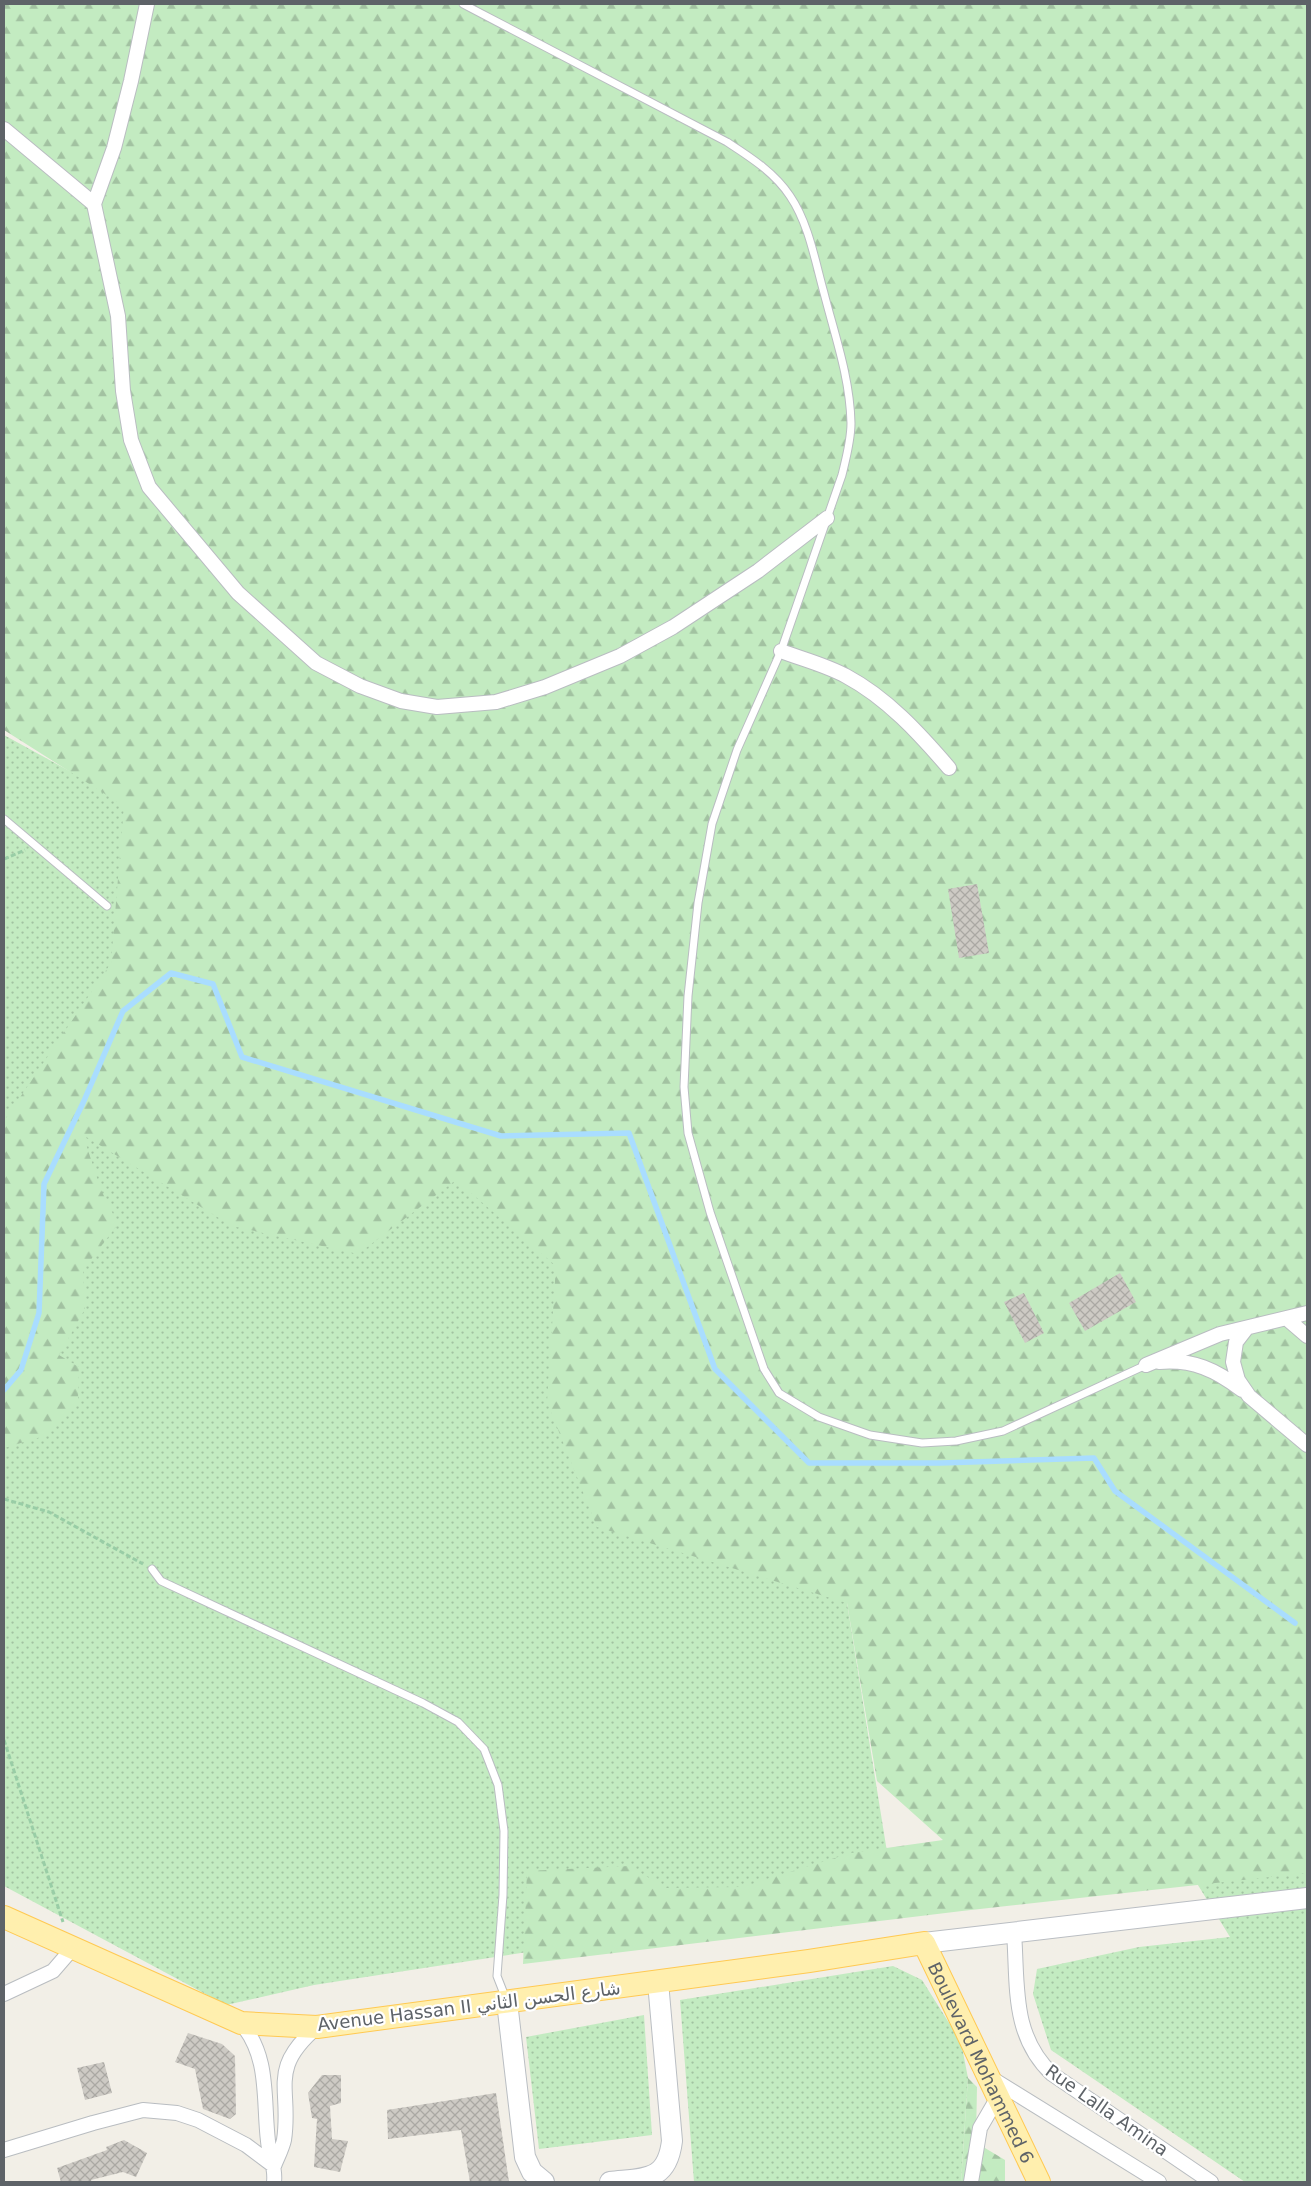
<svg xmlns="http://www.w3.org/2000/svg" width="1311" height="2186" viewBox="0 0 1311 2186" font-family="'DejaVu Sans',Vazirmatn,sans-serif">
<defs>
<pattern id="grass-dots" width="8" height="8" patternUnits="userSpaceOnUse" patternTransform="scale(1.25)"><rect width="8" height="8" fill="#c3ebc1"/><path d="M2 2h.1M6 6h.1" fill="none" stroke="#a2c2a1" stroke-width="1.8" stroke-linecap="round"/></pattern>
<pattern id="forest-firs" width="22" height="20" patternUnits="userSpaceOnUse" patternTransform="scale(1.25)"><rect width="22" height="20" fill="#c3ebc1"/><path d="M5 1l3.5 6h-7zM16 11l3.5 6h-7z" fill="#a2c2a1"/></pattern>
<pattern id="building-cross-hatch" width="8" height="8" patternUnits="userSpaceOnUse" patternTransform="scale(1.25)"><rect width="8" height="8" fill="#cdcac4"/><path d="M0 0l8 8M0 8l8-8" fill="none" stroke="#aaa8a3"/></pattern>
</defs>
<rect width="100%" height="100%" fill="#f2efe7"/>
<!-- grass -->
<path fill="url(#grass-dots)" d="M 4,4 L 1307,4 L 1307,2182 L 1245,2182 L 1051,2050 L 1033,1994 L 1037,1969 L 1139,1947 L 1230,1937 L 647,992 L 847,1603 L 887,1852 L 896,1895 L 314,1985 L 226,2005 L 4,1886 L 4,735 L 259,875 Z
M 893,1966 L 922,1980 L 961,2042 L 968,2078 L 961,2182 L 694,2182 L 680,2000 Z
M 644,2015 L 652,2135 L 539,2149 L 526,2037 Z"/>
<!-- forest -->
<path fill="url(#forest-firs)" d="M 4,4 L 1307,4 L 1307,1873 L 962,1911 L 523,1964 L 527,1871 L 629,1866 L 666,1888 L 741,1887 L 851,1853 L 943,1840 L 877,1781 L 847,1603 L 597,1527 L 547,1402 L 556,1266 L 456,1180 L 358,1254 L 232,1226 L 83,1135 L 101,1190 L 118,1224 L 83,1270 L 85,1309 L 59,1355 L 79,1367 L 78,1400 L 41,1437 L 4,1448 L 4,1121 L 111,963 L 124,806 L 4,730 Z
M 968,2078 L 977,2087 L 976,2138 L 985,2148 L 1005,2160 L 1005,2182 L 961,2182 Z"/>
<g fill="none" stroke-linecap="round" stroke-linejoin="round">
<!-- stream -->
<path stroke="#a9ddff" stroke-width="5.5" d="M 4,1390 L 21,1370 L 39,1313 L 44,1184 L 83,1103 L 123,1011 L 171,973 L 213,984 L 242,1057 L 501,1136 L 629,1133 L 715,1369 L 809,1463 L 941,1463 L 1094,1458 L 1115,1491 L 1295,1623"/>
</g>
<!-- building -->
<path fill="url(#building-cross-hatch)" d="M 977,884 L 989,953 L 959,958 L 948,889 Z
M 1120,1273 L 1136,1302 L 1085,1331 L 1069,1303 Z
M 1024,1293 L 1044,1333 L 1025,1343 L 1004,1302 Z
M 188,2033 L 222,2044 L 235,2056 L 236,2114 L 230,2119 L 203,2109 L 195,2069 L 175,2062 Z
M 104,2062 L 112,2093 L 85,2100 L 77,2068 Z
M 322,2075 L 341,2075 L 341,2103 L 330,2106 L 332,2139 L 348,2141 L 340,2172 L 314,2167 L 317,2119 L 312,2118 L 308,2093 Z
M 496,2093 L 509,2182 L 470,2182 L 461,2130 L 388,2139 L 387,2110 Z
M 124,2140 L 147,2153 L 136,2177 L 123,2172 L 91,2180 L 92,2182 L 61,2182 L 57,2168 L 107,2150 L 106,2147 Z"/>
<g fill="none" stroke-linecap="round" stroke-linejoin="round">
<defs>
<path id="service" d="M 463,4 L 727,142 C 750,157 774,172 790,196 C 809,224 815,261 824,293 C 835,336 850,378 851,423 C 851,441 846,458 842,475 L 781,651 L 737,750 L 712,824 L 698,903 L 688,996 L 684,1087 L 688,1133 L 710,1212 L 764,1369 L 779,1393 L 819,1417 L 870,1435 L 922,1443 L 956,1441 L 1003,1431 L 1146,1365
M 4,819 L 107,906
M 152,1569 L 161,1581 L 423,1703 L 458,1722 L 484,1749 L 498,1785 L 504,1831 L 503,1895 L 497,1976 L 506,1999"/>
<path id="minor" d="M 4,129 L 94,204 L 118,316 L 123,391 L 131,440 L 149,487 L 238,593 L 316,663 L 360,686 L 401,701 L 437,707 L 496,702 L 545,687 L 620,656 L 673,627 L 758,571 L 827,518
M 94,204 L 114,148 L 131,81 L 147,4
M 781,651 C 802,659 826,665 846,676 C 887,698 919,733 949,768
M 1286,1318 L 1307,1336
M 1246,1329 L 1236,1342 L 1233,1362 L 1238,1380 L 1249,1396 L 1307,1445
M 1159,1362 C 1193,1359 1216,1370 1242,1390
M 1146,1365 L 1220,1334 L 1307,1313
M 1014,1933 C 1018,1985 1011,2035 1052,2074 L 1211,2182
M 4,1994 L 53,1971 L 72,1949
M 241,2023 C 270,2057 263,2099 268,2141 C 269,2155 276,2167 274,2182
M 991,2078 L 1159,2182
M 4,2150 L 93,2123 L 143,2110 L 177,2113 L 198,2120 L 246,2145 L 274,2166
M 274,2166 C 277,2158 282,2149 284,2140 C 292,2088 267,2070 317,2027
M 971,2182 L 980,2128 L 998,2097"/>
<path id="secondary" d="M 924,1943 L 1307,1898
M 507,2002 L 525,2157 L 532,2172 L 544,2182
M 610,2182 C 645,2178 667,2182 672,2141 L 658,1982"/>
<g id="primary">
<path id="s1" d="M 4,1917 L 241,2023 L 317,2027 L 809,1961 L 924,1943 L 1039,2182"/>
</g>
</defs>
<!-- service casing -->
<use href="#service" stroke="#b9bdc1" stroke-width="9"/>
<!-- minor casing -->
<use href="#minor" stroke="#b9bdc1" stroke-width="16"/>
<!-- secondary casing -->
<use href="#secondary" stroke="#babec3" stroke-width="22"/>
<!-- primary casing -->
<use href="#primary" stroke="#ffc952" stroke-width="24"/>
<!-- path -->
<path stroke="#99cda6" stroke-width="3" stroke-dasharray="5 2.5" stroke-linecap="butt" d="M 4,859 L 25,850
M 4,1499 L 49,1512 L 143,1564
M 4,1740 L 63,1922"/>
<!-- service -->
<use href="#service" stroke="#fff" stroke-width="7"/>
<!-- minor -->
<use href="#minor" stroke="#fff" stroke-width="14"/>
<!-- secondary -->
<use href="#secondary" stroke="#fff" stroke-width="20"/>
<!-- primary -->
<use href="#primary" stroke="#ffefae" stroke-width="22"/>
</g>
<g text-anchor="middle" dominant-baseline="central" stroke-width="4.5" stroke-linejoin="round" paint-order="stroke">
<!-- street labels -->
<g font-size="18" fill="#5e6368" stroke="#fff">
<text transform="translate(469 2006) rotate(-7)">Avenue Hassan II شارع الحسن الثاني</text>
<text stroke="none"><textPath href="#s1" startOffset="1081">Boulevard Mohammed 6</textPath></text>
<text transform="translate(1107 2110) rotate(35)">Rue Lalla Amina</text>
</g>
</g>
<!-- border -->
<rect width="1311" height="2186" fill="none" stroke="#5e6368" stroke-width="10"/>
</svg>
